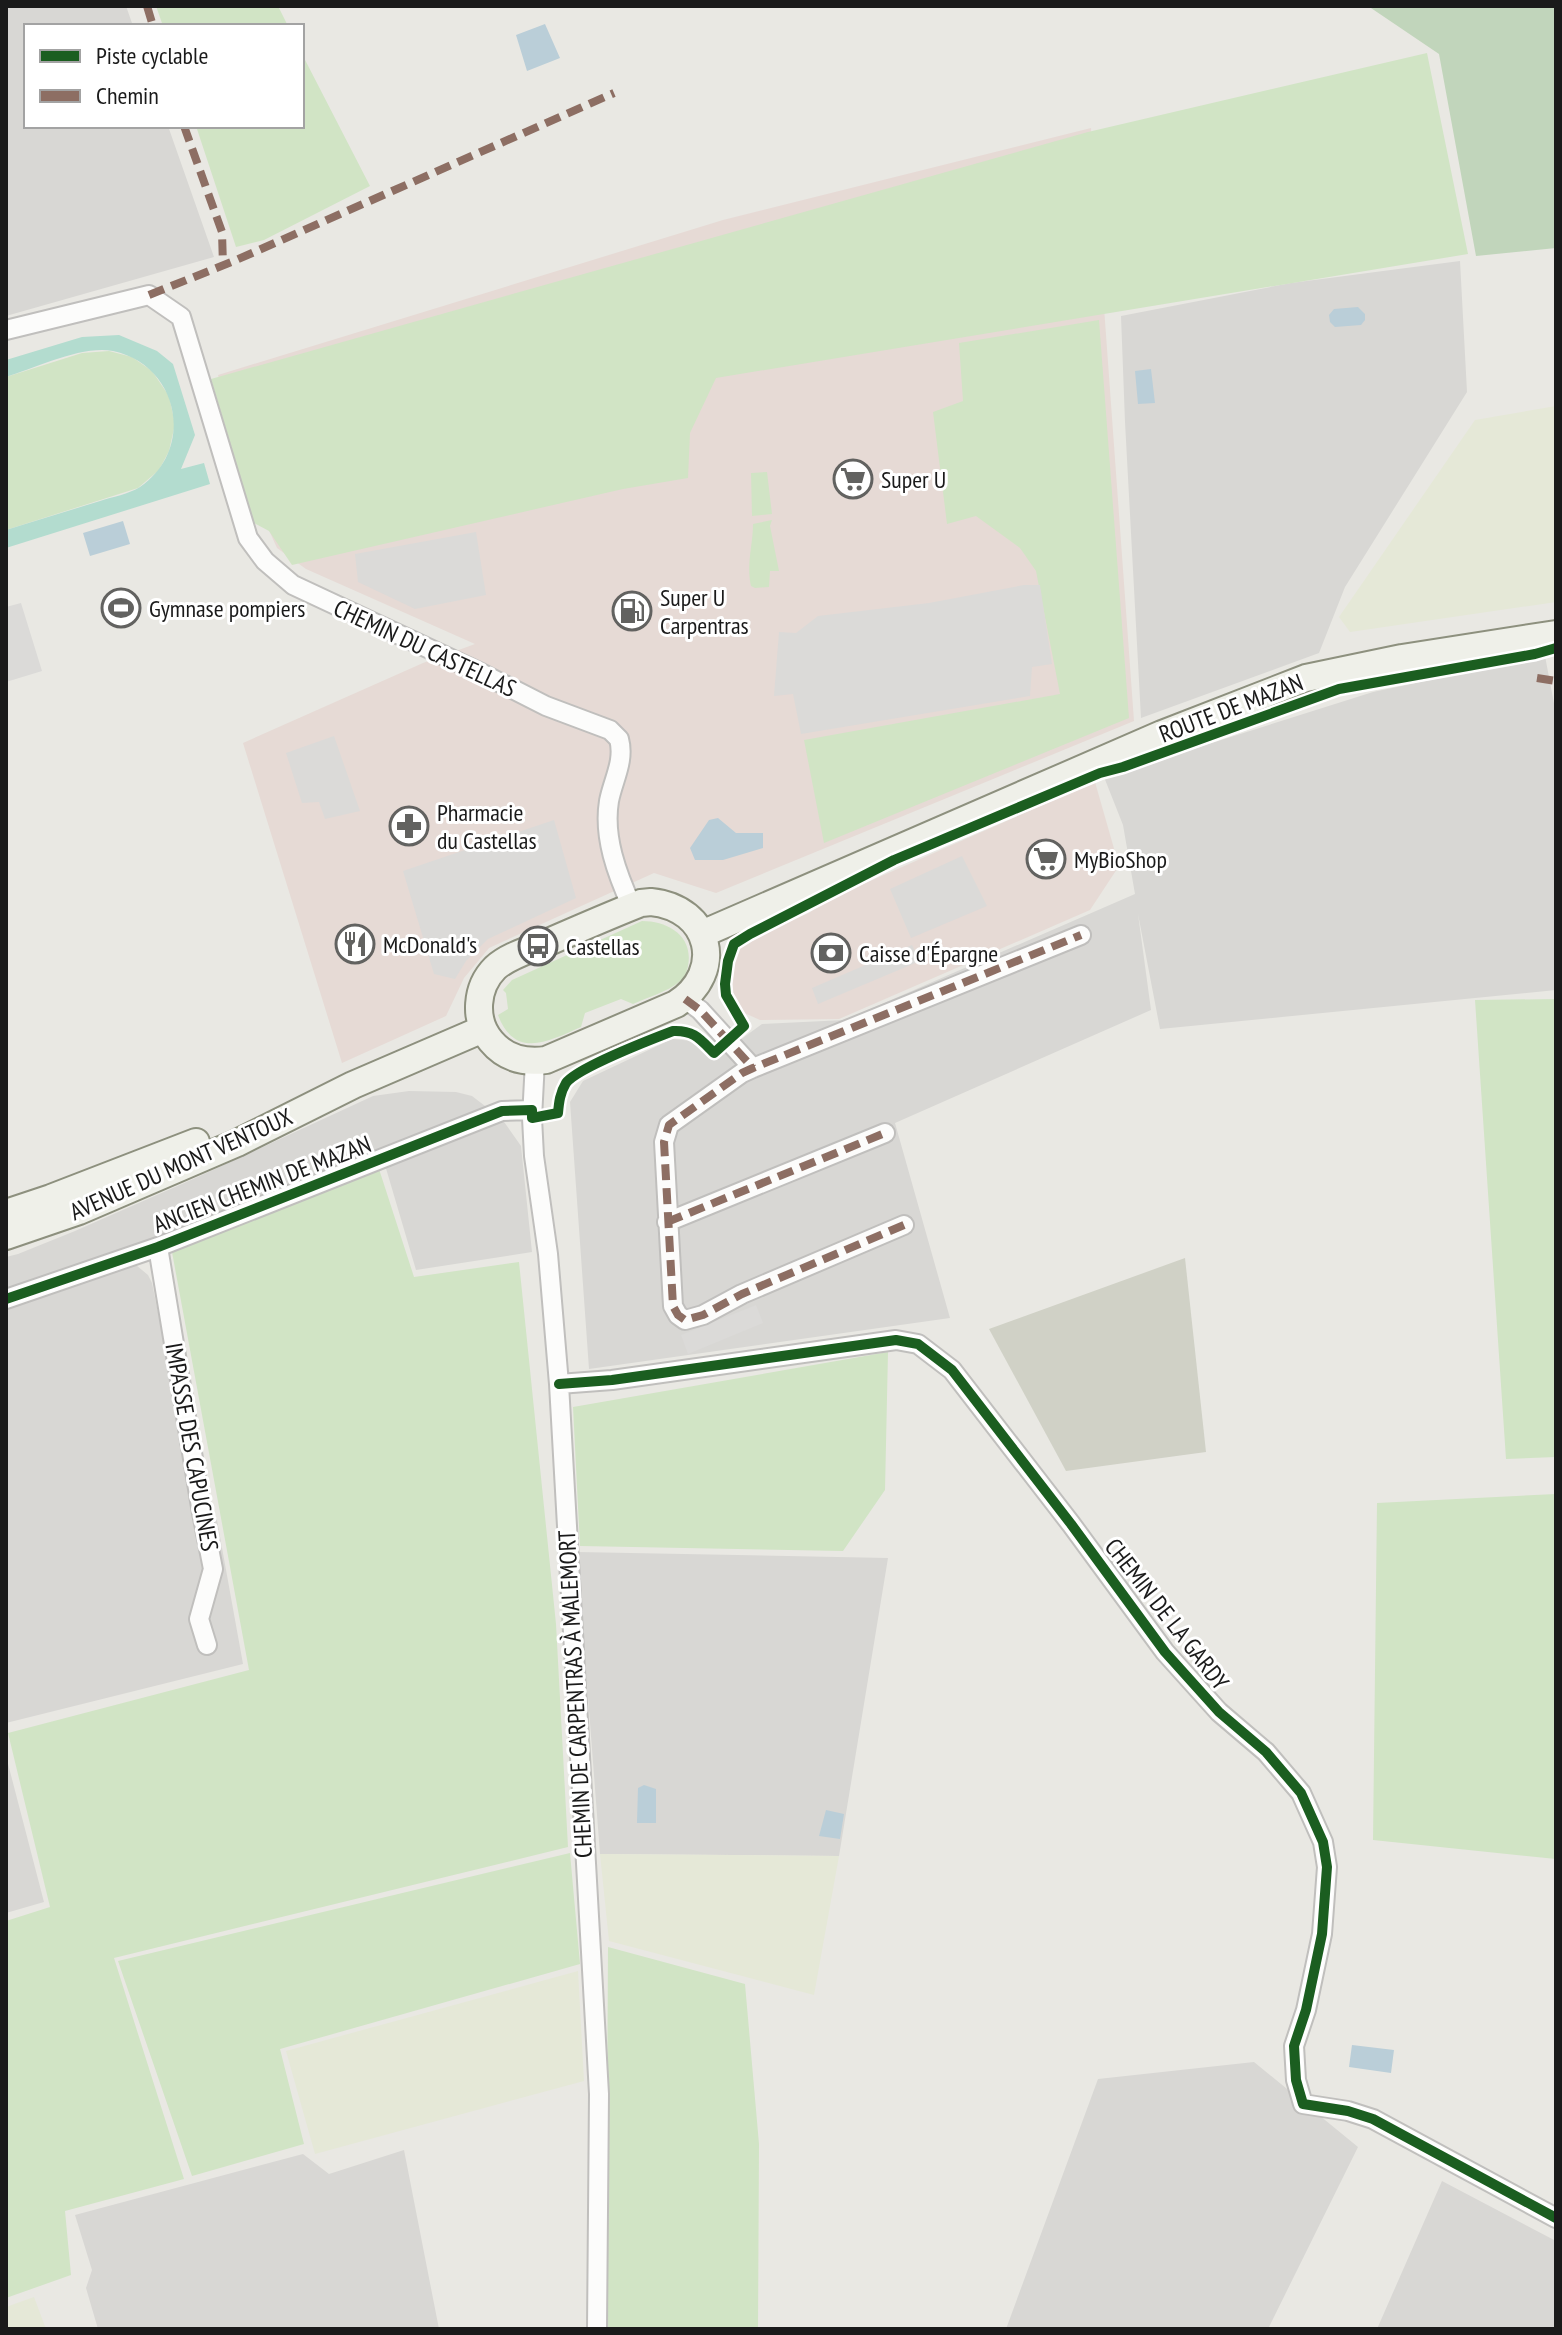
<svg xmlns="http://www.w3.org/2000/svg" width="1562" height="2335" viewBox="0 0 1562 2335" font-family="'PT Sans Narrow',sans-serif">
<rect width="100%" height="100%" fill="#e9e8e3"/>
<!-- residential -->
<path fill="#d8d7d4" d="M 6,6 L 126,6 L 133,26 L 26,26 L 26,126 L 168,126 L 214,257 L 6,316 Z
M 1460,261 L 1467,392 L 1345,587 L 1319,653 L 1141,718 L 1125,422 L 1121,316 L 1291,283 Z
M 1545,656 L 1556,714 L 1556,990 L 1160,1029 L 1138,914 L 1151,1010 L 895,1123 L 950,1318 L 589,1369 L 570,1102 L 583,1081 L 672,1039 L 693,1041 L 714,1059 L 762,1024 L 845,1020 L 1135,894 L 1123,825 L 1104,777 L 1373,692 Z
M 409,1091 L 456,1092 L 472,1096 L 502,1119 L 521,1146 L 532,1252 L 416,1270 L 385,1165 L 135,1247 L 136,1265 L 148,1275 L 152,1283 L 186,1450 L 217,1520 L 243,1664 L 6,1723 L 6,1257 L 18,1254 L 75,1231 L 191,1180 L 373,1096 Z
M 577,1552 L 888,1558 L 839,1856 L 600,1854 Z
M 6,1756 L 44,1902 L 6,1913 Z
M 1254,2062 L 1358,2147 L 1268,2329 L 1006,2329 L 1098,2079 Z
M 404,2150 L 439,2329 L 98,2329 L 86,2288 L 92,2270 L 75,2215 L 303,2154 L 329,2174 Z
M 1442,2181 L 1556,2241 L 1556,2329 L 1377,2329 Z"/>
<!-- commercial -->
<path fill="#e6dad5" d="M 1091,128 L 1134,721 L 716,893 L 654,873 L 489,948 L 464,978 L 446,1016 L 342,1063 L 243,743 L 423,663 L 475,644 L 306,569 L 277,548 L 259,508 L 218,375 L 723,220 Z
M 1095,782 L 1119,866 L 1090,910 L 839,1019 L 760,1020 L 740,1011 L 728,985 L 734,954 L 753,936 L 809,913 L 827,900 Z"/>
<!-- construction -->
<path fill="#d0d1c6" d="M 1185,1258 L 1206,1452 L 1066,1471 L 989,1329 Z"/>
<!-- farmland -->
<path fill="#e5e8d7" d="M 1556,406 L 1556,602 L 1350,632 L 1339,617 L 1475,420 Z
M 600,1854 L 839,1856 L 814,1995 L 609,1941 Z
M 578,1971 L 584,2081 L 315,2154 L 286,2051 Z
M 34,2297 L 46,2329 L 6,2329 L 6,2307 Z"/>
<!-- grass -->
<path fill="#d1e4c5" d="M 156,6 L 278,6 L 288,26 L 163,26 Z
M 1427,53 L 1468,254 L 716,378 L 690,433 L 688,478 L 623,489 L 292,565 L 269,531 L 254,523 L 211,379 L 1088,132 Z
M 302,54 L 370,186 L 264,240 L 236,247 L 196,126 L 302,126 Z
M 1099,320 L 1129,718 L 824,843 L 804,740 L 1060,694 L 1036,571 L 1020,548 L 976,516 L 947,524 L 933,412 L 963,401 L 959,343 Z
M 109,351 L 132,357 L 152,371 L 169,396 L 175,424 L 169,451 L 159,470 L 138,488 L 6,530 L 6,377 L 82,353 Z
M 767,472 L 772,514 L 752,516 L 751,473 Z
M 772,520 L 770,526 L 779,571 L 770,571 L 769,587 L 755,588 L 751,586 C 746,564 753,545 753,524 Z
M 642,921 C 668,921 694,936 688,966 C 687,972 684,978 679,982 C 669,991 646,998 633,1004 L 621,999 L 585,1013 L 581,1027 C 549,1041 515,1060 498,1015 L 508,1009 L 506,993 L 503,990 L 512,980 Z
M 1556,999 L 1556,1457 L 1506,1459 L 1475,1000 Z
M 379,1169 L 414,1277 L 519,1262 L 556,1624 L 568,1847 L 114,1958 L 184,2179 L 65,2211 L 71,2275 L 6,2298 L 6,1921 L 50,1907 L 8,1733 L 249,1670 L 172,1252 Z
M 888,1352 L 885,1490 L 843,1551 L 580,1546 L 573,1407 Z
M 1556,1494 L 1556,1859 L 1373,1840 L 1377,1503 Z
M 570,1853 L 580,1964 L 280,2049 L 304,2144 L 192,2176 L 118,1961 Z
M 608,1947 L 745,1984 L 759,2144 L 758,2329 L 606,2329 Z"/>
<!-- forest -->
<path fill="#c1d5bb" d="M 1368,6 L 1556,6 L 1556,248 L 1476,256 L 1439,54 Z"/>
<!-- pitch -->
<path fill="#b3dccf" d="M 119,335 L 157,351 L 173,364 L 195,435 L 181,469 L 204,463 L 210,484 L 6,548 L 6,530 C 37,520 68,511 100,501 C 112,497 129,494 140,487 C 196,449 179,365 113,351 C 82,345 35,368 6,377 L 6,360 L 82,337 Z"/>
<!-- parking -->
<path fill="#dbdad8" d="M 476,532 L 486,595 L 415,609 L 358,582 L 355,554 Z
M 1024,585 L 1040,585 L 1052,664 L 1032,667 L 1030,696 L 801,734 L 793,694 L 774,696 L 779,632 L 796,633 L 818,616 L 929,603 Z
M 21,603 L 42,671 L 6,682 L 6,607 Z
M 334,736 L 360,811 L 325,819 L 319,802 L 302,803 L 286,753 Z
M 554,820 L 576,898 L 488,939 L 466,961 L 455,979 L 434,974 L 403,871 Z
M 962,856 L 987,906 L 911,938 L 890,889 Z
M 912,945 L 920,961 L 818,1004 L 812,988 Z
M 756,1305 L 763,1323 L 688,1354 L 681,1335 Z"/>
<!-- water -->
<path fill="#baced8" d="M 545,24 L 560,58 L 527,71 L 516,35 Z
M 1358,307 L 1365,314 L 1365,320 L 1361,325 L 1335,327 L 1330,322 L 1329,315 L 1334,309 Z
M 1151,369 L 1155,403 L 1138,404 L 1135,371 Z
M 123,521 L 130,544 L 90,556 L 83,533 Z
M 718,818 L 736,833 L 763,833 L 763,848 L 723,860 L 695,860 L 690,848 L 709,820 Z
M 644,1785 L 656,1789 L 656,1823 L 637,1823 L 638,1788 Z
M 826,1810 L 844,1814 L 840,1839 L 819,1836 Z
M 1352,2045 L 1394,2050 L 1391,2073 L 1349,2067 Z"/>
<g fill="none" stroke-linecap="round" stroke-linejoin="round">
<defs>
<path id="minor" d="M 6,330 L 149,295 L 181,317 L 248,538 L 265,561 L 293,585 L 481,673 L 546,706 L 610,730 L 619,739 C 625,761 613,780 609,801 C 603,837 617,874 632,907
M 685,999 L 700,1010 L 753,1068
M 535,1061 L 532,1118 L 534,1156 L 548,1254 L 559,1384 L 599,2094 L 597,2329
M 667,1222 L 885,1133
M 904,1225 L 742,1294 L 703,1315 L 685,1320 L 678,1315 L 673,1306 L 664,1142 L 669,1125 L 742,1073 L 753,1068 L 1081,935
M 158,1247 L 202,1513 L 213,1569 L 199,1619 L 207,1645
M 6,1299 L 158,1247 L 502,1111 L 532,1110
M 559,1384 L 612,1380 L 896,1340 L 918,1344 L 952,1370 L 1071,1524 L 1165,1652 L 1219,1712 L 1266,1752 L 1301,1793 L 1323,1842 L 1327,1867 L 1322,1934 L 1306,2010 L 1294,2046 L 1296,2080 L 1303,2104 L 1348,2111 L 1373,2119 L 1556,2218"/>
<path id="secondary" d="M 651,902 C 711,908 726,972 676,1004 L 546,1060 C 524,1063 505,1058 491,1041 C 473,1020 476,987 495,968 C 508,956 529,950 544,944 C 576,930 608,916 641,903 Z
M 702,934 L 1162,734 L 1306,678 L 1402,658 L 1556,634
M 6,1213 L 51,1198 L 196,1142
M 6,1236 L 79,1211 L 237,1143 L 353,1085 L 483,1029"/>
</defs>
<!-- minor casing -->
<use href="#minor" stroke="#c0bfbd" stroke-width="22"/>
<!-- secondary casing -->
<use href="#secondary" stroke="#8d907e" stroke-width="30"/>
<!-- minor -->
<use href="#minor" stroke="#fcfcfb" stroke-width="18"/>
<!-- secondary -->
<use href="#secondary" stroke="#eff0e9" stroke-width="26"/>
<!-- quiet -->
<path stroke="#8d6e63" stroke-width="8" stroke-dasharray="16 8" stroke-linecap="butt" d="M 147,6 L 153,26
M 184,126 L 222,232 L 223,266
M 149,295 L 234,261 L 614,93
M 1537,678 L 1556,681
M 685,999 L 700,1010 L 753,1068
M 667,1222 L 885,1133
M 904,1225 L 742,1294 L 703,1315 L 685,1320 L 678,1315 L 673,1306 L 664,1142 L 669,1125 L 742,1073 L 753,1068 L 1081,935"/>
<defs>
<path id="cycleway" d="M 6,1299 L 158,1247 L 502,1111 L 532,1110 L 532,1118 L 558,1113 C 559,1102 560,1093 566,1083 C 577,1068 652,1039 673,1031 C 694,1030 700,1039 714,1053 L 744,1026 L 726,995 L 725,984 L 728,961 L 734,944 L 750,934 L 894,860 L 1100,773 L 1123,767 L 1339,689 L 1535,654 L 1556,648
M 559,1384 L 612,1380 L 896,1340 L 918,1344 L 952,1370 L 1071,1524 L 1165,1652 L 1219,1712 L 1266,1752 L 1301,1793 L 1323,1842 L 1327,1867 L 1322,1934 L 1306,2010 L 1294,2046 L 1296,2080 L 1303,2104 L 1348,2111 L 1373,2119 L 1556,2218"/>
</defs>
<!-- cycleway casing -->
<use href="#cycleway" stroke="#fff" stroke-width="15"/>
<!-- cycleway -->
<use href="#cycleway" stroke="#1b5e20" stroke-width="10"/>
</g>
<!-- icons -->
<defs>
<symbol id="supermarket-ring" viewBox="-11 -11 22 22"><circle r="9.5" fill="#fff" stroke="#626260" stroke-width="1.5"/><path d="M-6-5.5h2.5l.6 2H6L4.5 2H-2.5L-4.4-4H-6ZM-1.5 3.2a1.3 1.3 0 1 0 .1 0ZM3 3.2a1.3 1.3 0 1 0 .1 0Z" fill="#626260"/></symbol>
<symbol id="stadium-ring" viewBox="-11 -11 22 22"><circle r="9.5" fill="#fff" stroke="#626260" stroke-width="1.5"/><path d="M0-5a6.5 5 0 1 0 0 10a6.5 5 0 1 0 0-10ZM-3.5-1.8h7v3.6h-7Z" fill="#626260"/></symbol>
<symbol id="fuel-ring" viewBox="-11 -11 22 22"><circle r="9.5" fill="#fff" stroke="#626260" stroke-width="1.5"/><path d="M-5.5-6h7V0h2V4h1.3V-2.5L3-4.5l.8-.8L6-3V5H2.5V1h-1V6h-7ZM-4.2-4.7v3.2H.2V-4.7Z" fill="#626260"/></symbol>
<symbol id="pharmacy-ring" viewBox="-11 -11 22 22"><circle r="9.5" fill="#fff" stroke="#626260" stroke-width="1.5"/><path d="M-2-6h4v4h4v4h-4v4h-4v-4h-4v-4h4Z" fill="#626260"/></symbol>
<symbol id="restaurant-ring" viewBox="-11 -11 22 22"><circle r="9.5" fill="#fff" stroke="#626260" stroke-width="1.5"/><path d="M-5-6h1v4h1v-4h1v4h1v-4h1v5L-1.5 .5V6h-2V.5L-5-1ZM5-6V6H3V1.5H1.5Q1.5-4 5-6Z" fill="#626260"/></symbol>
<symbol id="bus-ring" viewBox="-11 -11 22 22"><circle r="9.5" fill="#fff" stroke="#626260" stroke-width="1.5"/><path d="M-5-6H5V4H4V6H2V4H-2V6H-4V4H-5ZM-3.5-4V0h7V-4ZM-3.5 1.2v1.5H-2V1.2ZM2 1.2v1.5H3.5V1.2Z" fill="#626260"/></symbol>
<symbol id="bank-ring" viewBox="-11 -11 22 22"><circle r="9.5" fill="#fff" stroke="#626260" stroke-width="1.5"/><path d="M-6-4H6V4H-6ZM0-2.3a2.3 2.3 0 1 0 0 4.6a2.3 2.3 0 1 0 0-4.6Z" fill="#626260"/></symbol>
</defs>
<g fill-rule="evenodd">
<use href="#supermarket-ring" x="831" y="457" width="44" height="44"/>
<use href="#stadium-ring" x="99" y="586" width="44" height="44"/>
<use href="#fuel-ring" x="610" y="589" width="44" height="44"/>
<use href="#pharmacy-ring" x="387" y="804" width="44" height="44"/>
<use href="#supermarket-ring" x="1024" y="837" width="44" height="44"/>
<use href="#restaurant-ring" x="333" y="922" width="44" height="44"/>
<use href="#bus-ring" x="516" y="924" width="44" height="44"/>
<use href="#bank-ring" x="809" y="931" width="44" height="44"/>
</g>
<g text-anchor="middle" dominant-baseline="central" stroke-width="6" stroke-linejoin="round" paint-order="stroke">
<!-- poi labels -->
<g font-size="24" fill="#1a1a1a" stroke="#fff" text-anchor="start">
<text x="881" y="479">Super U</text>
<text x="660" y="597">Super U<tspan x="660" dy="28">Carpentras</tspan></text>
<text x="149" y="608">Gymnase pompiers</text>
<text x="437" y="812">Pharmacie<tspan x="437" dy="28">du Castellas</tspan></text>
<text x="1074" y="859">MyBioShop</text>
<text x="383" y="944">McDonald's</text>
<text x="566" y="946">Castellas</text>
<text x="859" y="953">Caisse d'Épargne</text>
</g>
<!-- street labels -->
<g font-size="24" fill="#1a1a1a" stroke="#fff">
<text transform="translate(425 648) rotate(25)">CHEMIN DU CASTELLAS</text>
<text transform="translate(1231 708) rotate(-21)">ROUTE DE MAZAN</text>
<text transform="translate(181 1164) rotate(-24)">AVENUE DU MONT VENTOUX</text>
<text transform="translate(262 1184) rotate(-21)">ANCIEN CHEMIN DE MAZAN</text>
<text transform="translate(192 1447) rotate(80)">IMPASSE DES CAPUCINES</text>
<text transform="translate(1167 1614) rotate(52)">CHEMIN DE LA GARDY</text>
<text transform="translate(575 1694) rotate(-93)">CHEMIN DE CARPENTRAS À MALEMORT</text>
</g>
</g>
<!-- border -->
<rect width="1562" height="2335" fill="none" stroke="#1a1a1a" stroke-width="16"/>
<!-- legend -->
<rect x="24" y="24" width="280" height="104" fill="#ffffff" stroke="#a3a3a3" stroke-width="2"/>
<rect x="40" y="50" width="40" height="12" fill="#1b5e20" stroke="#a3a3a3" stroke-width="2"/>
<text x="96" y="64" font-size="24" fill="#1a1a1a">Piste cyclable</text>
<rect x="40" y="90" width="40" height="12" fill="#8d6e63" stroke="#a3a3a3" stroke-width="2"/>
<text x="96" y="104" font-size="24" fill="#1a1a1a">Chemin</text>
</svg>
